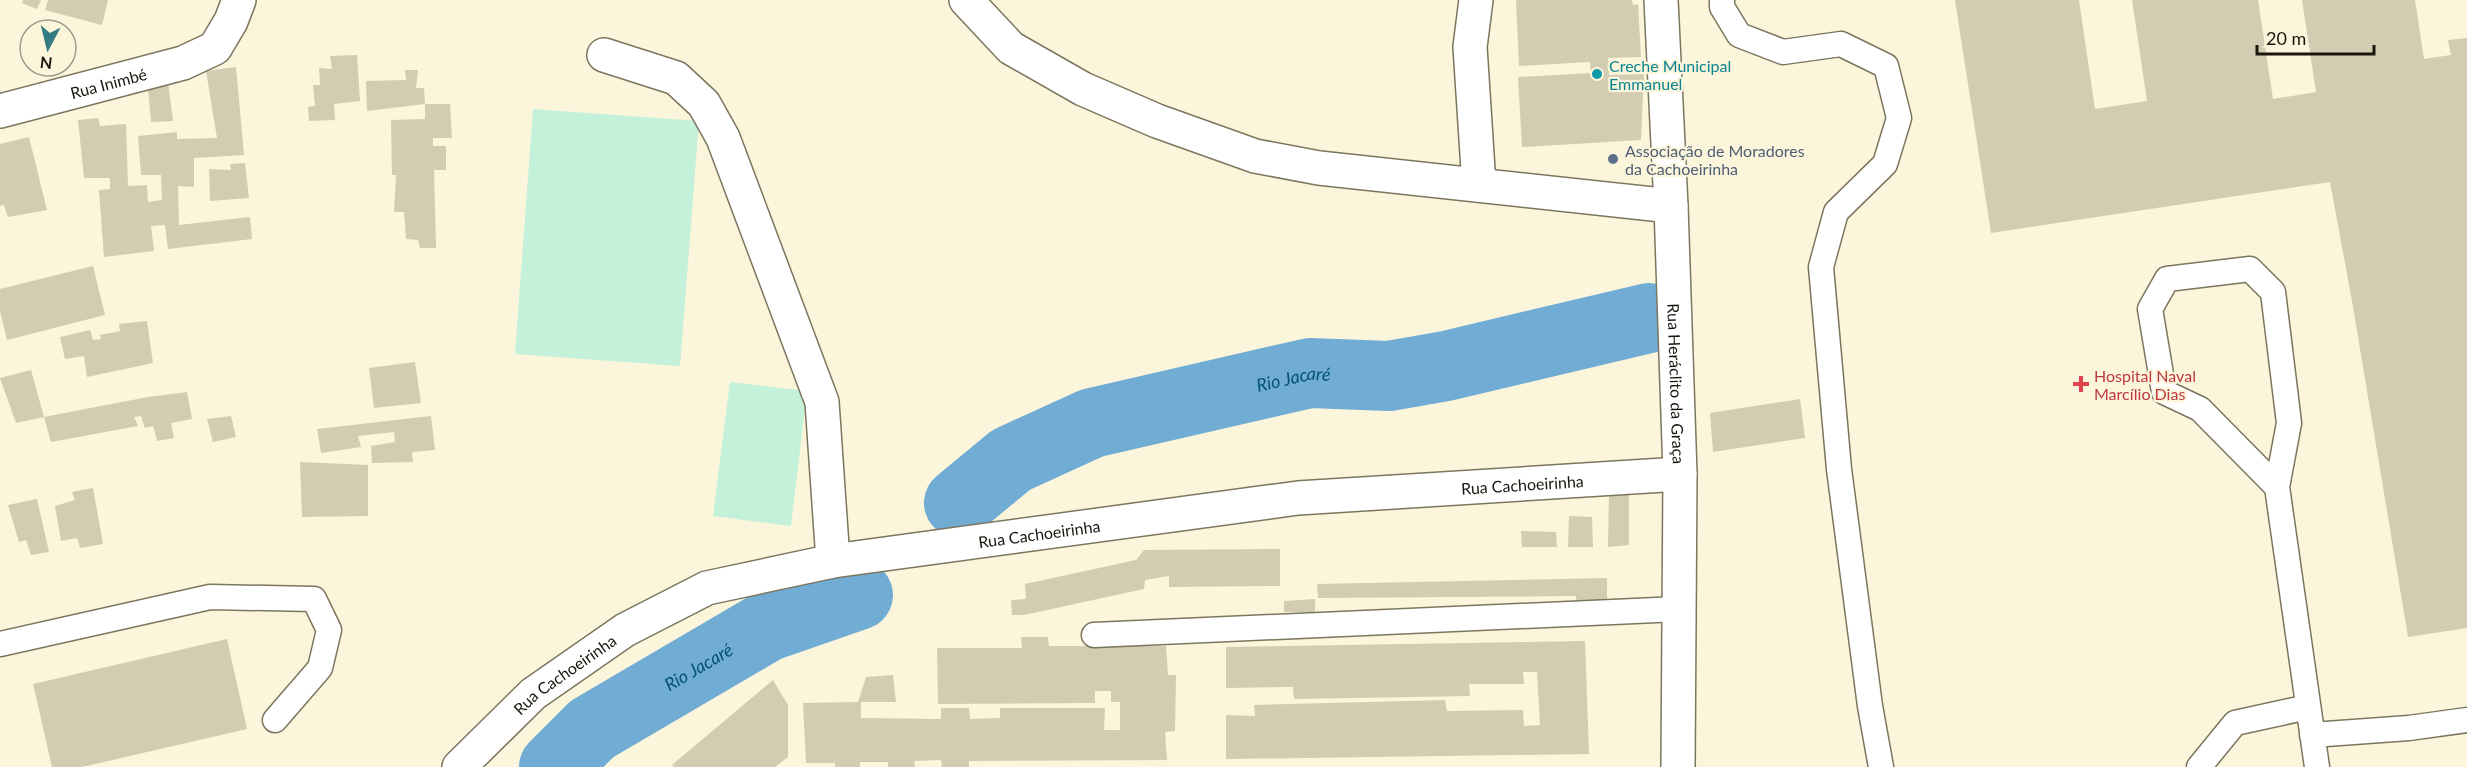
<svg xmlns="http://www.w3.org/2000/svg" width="2467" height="767" viewBox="0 0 2467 767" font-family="Lato,sans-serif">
<rect width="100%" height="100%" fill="#fbf5db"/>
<!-- green -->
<path fill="#c3f1da" d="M 533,109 L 699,121 L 680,366 L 515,354 Z
M 730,382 L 807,391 L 791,526 L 713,516 Z"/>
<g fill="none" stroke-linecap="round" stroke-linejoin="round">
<!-- river -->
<g stroke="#71acd4" stroke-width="70">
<path id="s1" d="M 959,503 L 1011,460 L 1092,423 L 1310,373 L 1389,376 L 1446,366 L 1649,318"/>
<path id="s2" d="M 554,767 L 592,729 L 766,627 L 858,595"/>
</g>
</g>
<!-- building -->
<path fill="#d1ccb2" d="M 23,0 L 41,0 L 37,9 L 22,3 Z
M 48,0 L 108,0 L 102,25 L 45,10 Z
M 1516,0 L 1632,0 L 1633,5 L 1638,4 L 1641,57 L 1608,58 L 1609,75 L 1644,74 L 1641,140 L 1522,147 L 1518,77 L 1591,73 L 1590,62 L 1519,66 Z
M 1955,0 L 2079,0 L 2095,109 L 2147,101 L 2132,0 L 2258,0 L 2273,99 L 2316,92 L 2302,0 L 2415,0 L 2424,59 L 2451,55 L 2448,40 L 2467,38 L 2467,628 L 2408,637 L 2352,301 L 2330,182 L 1991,233 Z
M 357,55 L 360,101 L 334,104 L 335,120 L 309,121 L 308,107 L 315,106 L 313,85 L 320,85 L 319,68 L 332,69 L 330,56 Z
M 236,67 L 244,155 L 194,158 L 194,187 L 178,186 L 179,225 L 250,217 L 252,239 L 168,249 L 165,225 L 151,226 L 154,251 L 104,257 L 99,190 L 110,189 L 110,178 L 84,178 L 78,120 L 98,118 L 100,126 L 126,124 L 128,186 L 147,185 L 148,202 L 162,200 L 161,175 L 141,175 L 138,136 L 177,132 L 177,139 L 217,138 L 206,71 Z
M 405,70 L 418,70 L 416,88 L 424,88 L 425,104 L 367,111 L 366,81 L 406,80 Z
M 168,82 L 173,121 L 151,122 L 148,88 Z
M 425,104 L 450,104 L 452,138 L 433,138 L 433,146 L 446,146 L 446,170 L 434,170 L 436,248 L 420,248 L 418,240 L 406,239 L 404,212 L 394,212 L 396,175 L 392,175 L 391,120 L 425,119 Z
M 29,137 L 47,210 L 8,217 L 4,205 L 0,206 L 0,144 Z
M 245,163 L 249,198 L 210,201 L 209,169 L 231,170 L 230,164 Z
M 93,266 L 105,315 L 7,340 L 0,311 L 0,289 Z
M 147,321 L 153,363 L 87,377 L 84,356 L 65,359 L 60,337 L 90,330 L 93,340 L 101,339 L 100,335 L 120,331 L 119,324 Z
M 415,362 L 421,403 L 374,408 L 369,368 Z
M 31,370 L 44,417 L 16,423 L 0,378 Z
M 187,392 L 192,419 L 171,423 L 174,438 L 157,441 L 153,426 L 145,428 L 141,416 L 134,417 L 138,426 L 51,442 L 44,417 L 148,397 Z
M 1800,399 L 1805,438 L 1713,452 L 1710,413 Z
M 231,416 L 236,437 L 213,442 L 207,419 Z
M 431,416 L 435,450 L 412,452 L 413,462 L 372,463 L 371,446 L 395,442 L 394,432 L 358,436 L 361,447 L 321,453 L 317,429 Z
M 300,462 L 368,465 L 368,516 L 302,517 Z
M 93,488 L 103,544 L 80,548 L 77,538 L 61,541 L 55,506 L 75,500 L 72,492 Z
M 1609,492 L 1629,493 L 1629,545 L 1608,547 Z
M 37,499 L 49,552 L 31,555 L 26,540 L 19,542 L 8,505 Z
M 1569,516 L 1592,517 L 1593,547 L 1568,547 Z
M 1521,531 L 1556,532 L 1557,547 L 1522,547 Z
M 1280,549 L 1280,586 L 1169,587 L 1169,576 L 1145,580 L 1144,589 L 1024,615 L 1012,615 L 1011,600 L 1026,599 L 1025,584 L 1136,560 L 1144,550 Z
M 1607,578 L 1607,606 L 1576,606 L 1576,596 L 1318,598 L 1317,584 Z
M 1315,599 L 1315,612 L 1284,612 L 1284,601 Z
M 1021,637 L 1048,637 L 1049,646 L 1166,646 L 1168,675 L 1176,675 L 1175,731 L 1165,732 L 1167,760 L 969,761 L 969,767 L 942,767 L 941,760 L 914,761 L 915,767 L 888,767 L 888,762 L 860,762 L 860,767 L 835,767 L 835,763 L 806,763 L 803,703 L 858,702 L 866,677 L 893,675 L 896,702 L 861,702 L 861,718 L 941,719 L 941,708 L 969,708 L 970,719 L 1000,718 L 1000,708 L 1105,708 L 1104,730 L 1120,730 L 1120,702 L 1111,702 L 1111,691 L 1095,691 L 1095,703 L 938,704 L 937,648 L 1022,648 Z
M 227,639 L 247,729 L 82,767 L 52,767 L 33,684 Z
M 1585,641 L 1589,754 L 1226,759 L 1226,715 L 1255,716 L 1254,705 L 1445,700 L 1447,711 L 1523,710 L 1524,726 L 1540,725 L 1537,672 L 1523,672 L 1524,684 L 1469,684 L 1470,696 L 1294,699 L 1293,687 L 1226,688 L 1226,647 Z
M 773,680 L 788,705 L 788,757 L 775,767 L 674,767 L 672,765 Z"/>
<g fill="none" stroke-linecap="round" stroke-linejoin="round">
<defs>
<path id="lane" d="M 1722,0 L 1722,7 L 1739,35 L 1783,52 L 1841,44 L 1886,66 L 1899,118 L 1885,164 L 1836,212 L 1821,267 L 1839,469 L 1870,706 L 1881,767
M 2277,487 L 2200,409 L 2164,392 L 2150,309 L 2167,279 L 2250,269 L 2273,292 L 2289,423 L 2277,487 L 2317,767
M 1094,635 L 1679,609
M 0,644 L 210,597 L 314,599 L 329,630 L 320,668 L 275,720
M 2312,735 L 2409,728 L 2467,720
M 2199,767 L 2235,723 L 2308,707"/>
<g id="street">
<path d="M 966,0 L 1011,48 L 1083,89 L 1157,121 L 1255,156 L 1319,168 L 1671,206"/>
<path d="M 1476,0 L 1470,47 L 1479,185"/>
<path id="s3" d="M 1661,0 L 1671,206 L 1680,474 L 1678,767"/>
<path d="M 604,55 L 676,78 L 704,104 L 723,138 L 822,402 L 833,561"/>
<path id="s4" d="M 0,111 L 183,63 L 215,48 L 231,21 L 239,0"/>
<path id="s5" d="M 459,767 L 533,694 L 625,630 L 707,588 L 833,561 L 1298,498 L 1680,474"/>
</g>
</defs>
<!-- lane casing -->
<use href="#lane" stroke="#7c765f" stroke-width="27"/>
<!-- street casing -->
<use href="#street" stroke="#7c765f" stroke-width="36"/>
<!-- lane -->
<use href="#lane" stroke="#fff" stroke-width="24"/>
<!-- street -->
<use href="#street" stroke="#fff" stroke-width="33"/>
</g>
<!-- markers -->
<circle fill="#0f9aa8" stroke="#fbf5db" stroke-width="2" cx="1597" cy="74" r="6"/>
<circle fill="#5c6f8a" stroke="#fbf5db" stroke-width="2" cx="1613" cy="159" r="6"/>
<path fill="#e0444e" stroke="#fbf5db" stroke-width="2" d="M2078 375h6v6h6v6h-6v6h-6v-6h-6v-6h6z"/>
<g text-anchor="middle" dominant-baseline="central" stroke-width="4.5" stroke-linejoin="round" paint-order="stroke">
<!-- culture labels -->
<g font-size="16" fill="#0d838f" stroke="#fbf5db" text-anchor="start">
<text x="1609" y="65">Creche Municipal<tspan x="1609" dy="18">Emmanuel</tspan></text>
</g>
<!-- street labels -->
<g font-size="16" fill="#18160d" stroke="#fbf5db">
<text stroke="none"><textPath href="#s4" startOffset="112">Rua Inimbé</textPath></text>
<text stroke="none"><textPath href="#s3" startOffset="384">Rua Heráclito da Graça</textPath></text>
<text stroke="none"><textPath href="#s5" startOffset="1131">Rua Cachoeirinha</textPath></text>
<text stroke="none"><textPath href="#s5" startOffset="645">Rua Cachoeirinha</textPath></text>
<text stroke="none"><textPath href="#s5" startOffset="141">Rua Cachoeirinha</textPath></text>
</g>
<!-- service labels -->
<g font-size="16" fill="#4e5e75" stroke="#fbf5db" text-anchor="start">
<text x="1625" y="150">Associação de Moradores<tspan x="1625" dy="18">da Cachoeirinha</tspan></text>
</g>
<!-- health labels -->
<g font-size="16" fill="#be3a42" stroke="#fbf5db" text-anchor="start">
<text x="2094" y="375">Hospital Naval<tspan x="2094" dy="18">Marcílio Dias</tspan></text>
</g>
<!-- water labels -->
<g font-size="18" font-style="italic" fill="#035278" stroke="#fbf5db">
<text stroke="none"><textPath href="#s1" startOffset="363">Rio Jacaré</textPath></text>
<text stroke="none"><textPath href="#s2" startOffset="177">Rio Jacaré</textPath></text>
</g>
</g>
<!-- north arrow -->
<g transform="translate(48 48) rotate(187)"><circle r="28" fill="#fbf5db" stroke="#a09c89" stroke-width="1.5"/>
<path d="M0-4.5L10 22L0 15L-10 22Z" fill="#347c83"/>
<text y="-9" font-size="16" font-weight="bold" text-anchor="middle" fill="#18160d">N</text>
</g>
<!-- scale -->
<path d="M2257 45v9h117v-9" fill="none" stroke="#18160d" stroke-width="3"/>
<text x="2266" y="45" font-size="18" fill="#18160d" stroke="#fbf5db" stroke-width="4.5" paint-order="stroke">20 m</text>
</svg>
